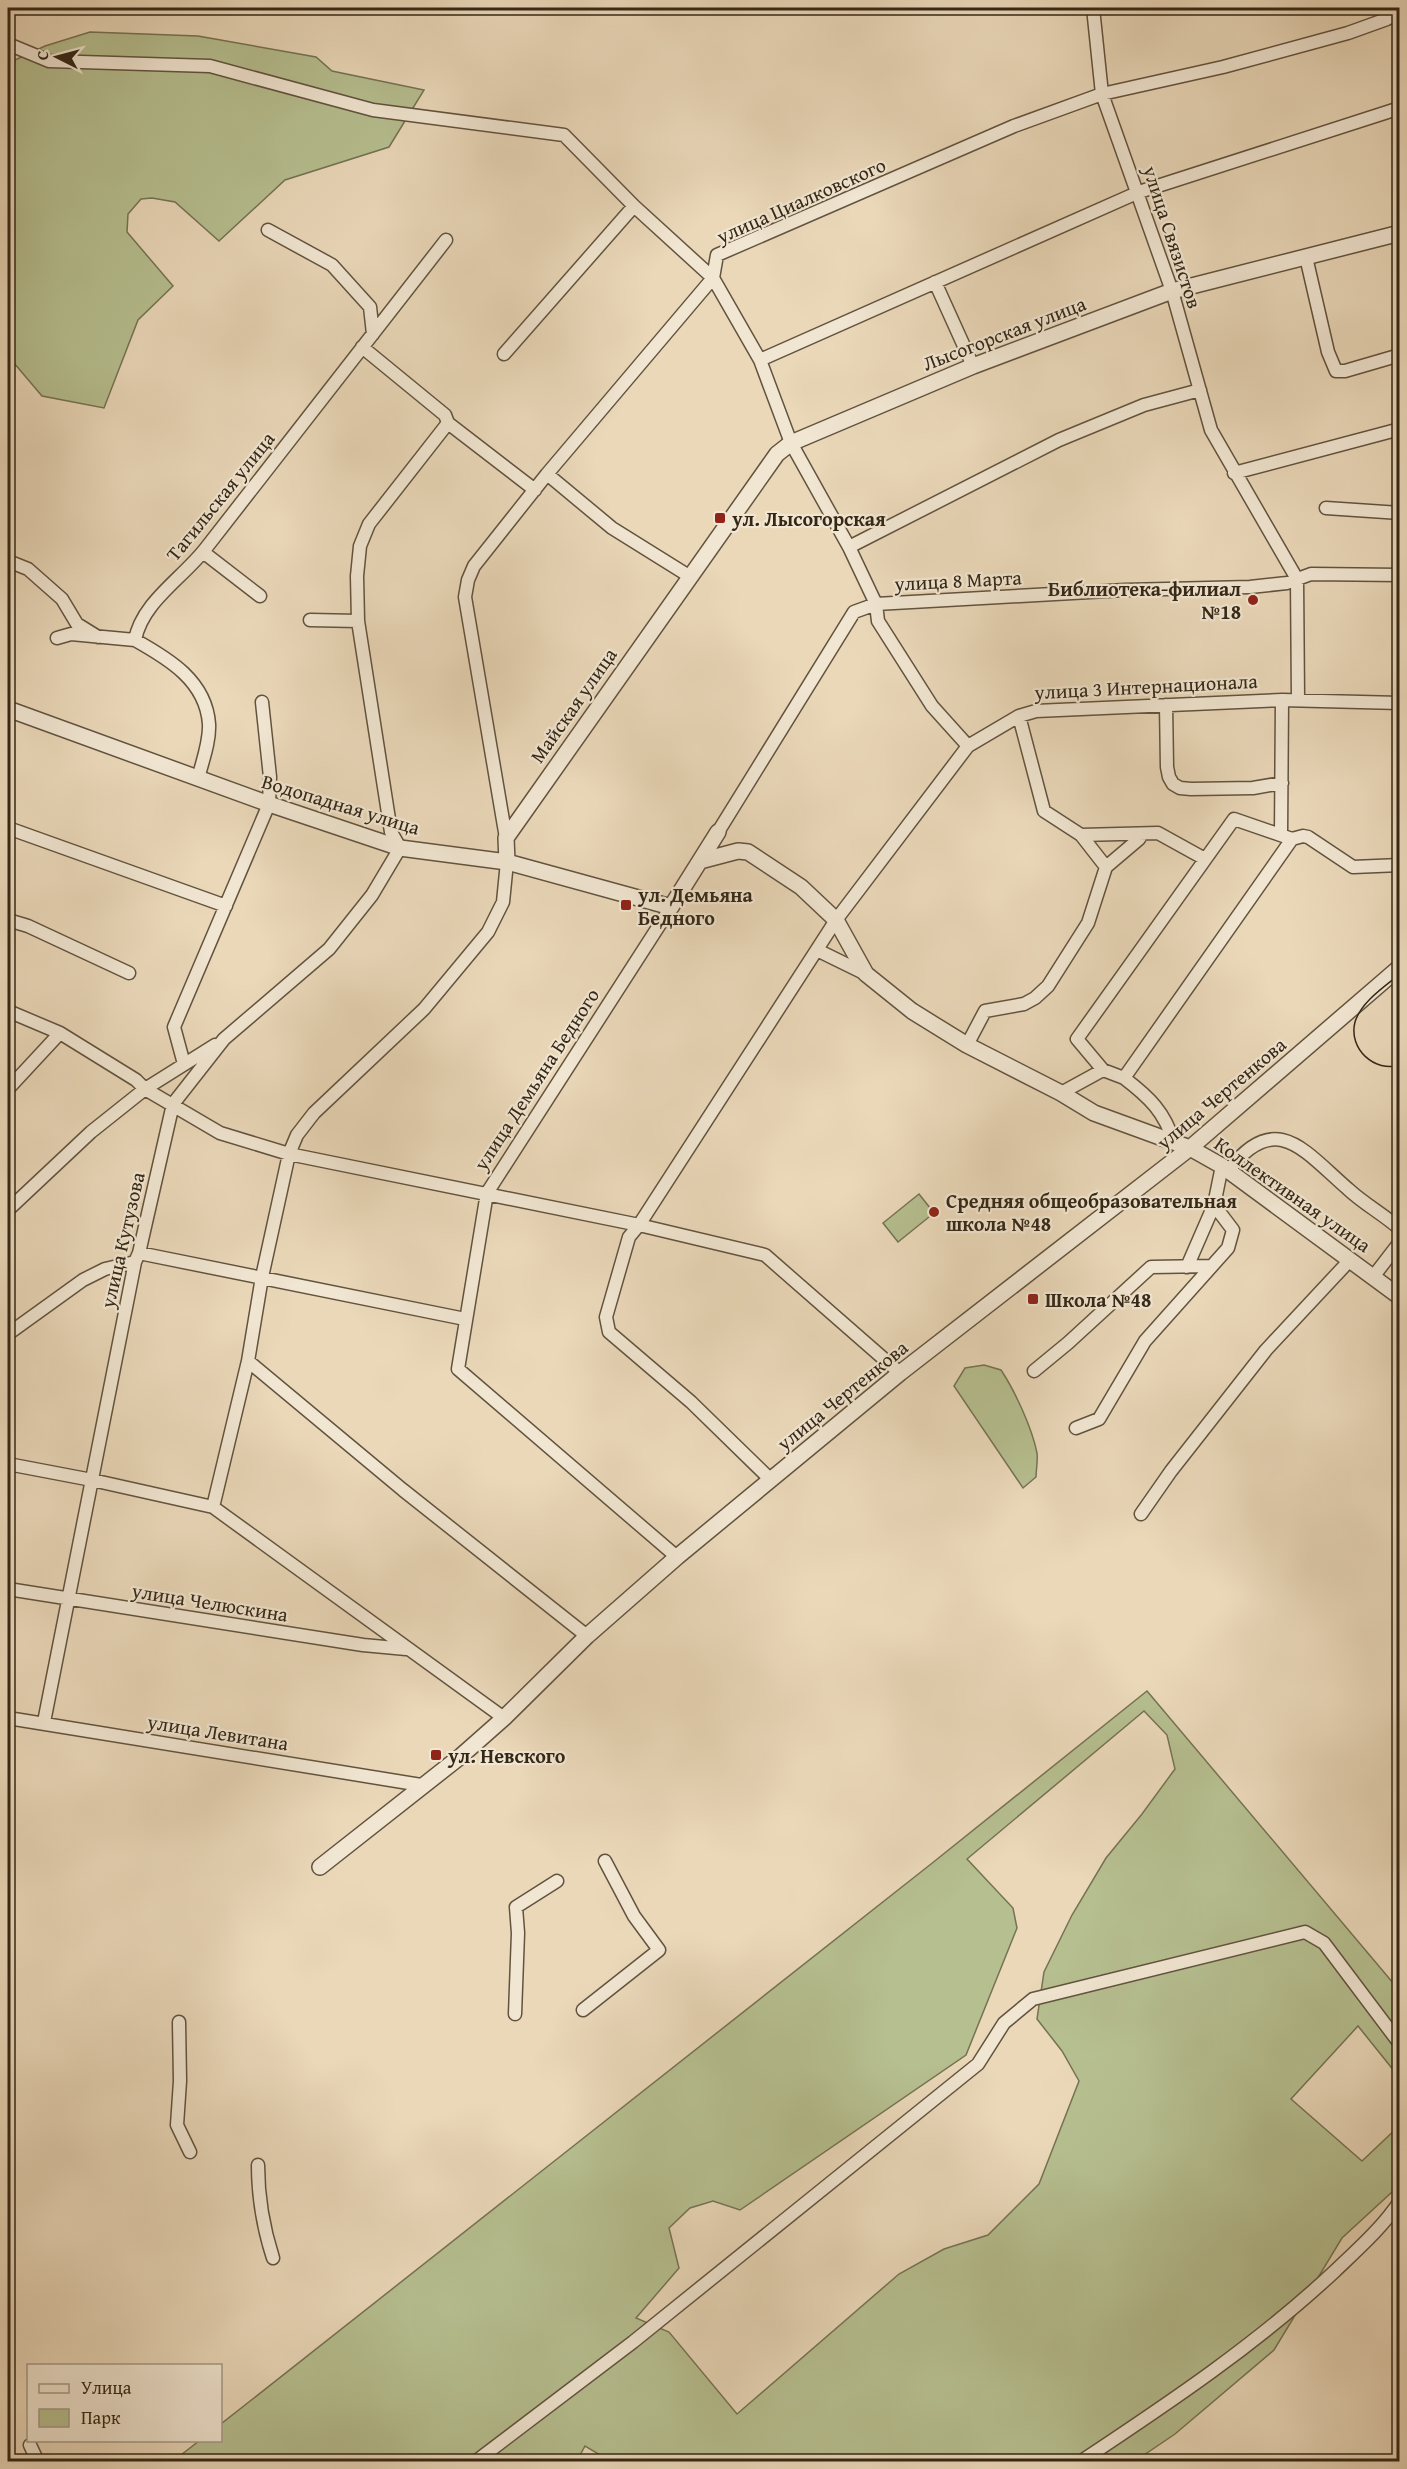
<svg xmlns="http://www.w3.org/2000/svg" width="1407" height="2469" viewBox="0 0 1407 2469" font-family="'Gentium Book Plus',serif">
<rect width="100%" height="100%" fill="#ead8b9"/>
<filter id="stains"><feTurbulence type="fractalNoise" baseFrequency=".00333" numOctaves="4"/><feColorMatrix values="0 0 0 0 .2 0 0 0 0 .09 0 0 0 0 .02 0 0 0 .5 -.17"/></filter>
<radialGradient id="worn" r=".72"><stop offset=".6" stop-color="#630" stop-opacity="0"/><stop offset="1" stop-color="#630" stop-opacity=".3"/></radialGradient>
<!-- green -->
<path fill="#b6bf90" stroke="#757353" stroke-width="1.5" fill-rule="evenodd" d="M 90,32 L 198,36 L 316,57 L 332,71 L 424,90 L 389,147 L 285,180 L 219,241 L 175,202 L 152,198 L 141,199 L 128,214 L 127,232 L 173,286 L 138,320 L 104,408 L 42,396 L 8,356 L 8,84 L 12,82 L 15,60 L 45,46 Z
M 919,1194 L 934,1213 L 898,1242 L 883,1223 Z
M 984,1365 L 1001,1370 C 1015,1391 1032,1428 1037,1453 C 1038,1461 1036,1470 1036,1477 L 1023,1488 L 954,1386 L 965,1368 Z
M 1147,1691 L 1399,1990 L 1399,2077 L 1358,2026 L 1291,2099 L 1362,2161 L 1399,2126 L 1399,2180 L 1392,2192 L 1342,2238 L 1274,2350 L 1175,2434 L 1135,2461 L 612,2462 L 585,2446 L 578,2459 L 580,2462 L 172,2462 L 199,2441 L 220,2440 L 221,2424 L 931,1864 ZM 1144,1711 L 1167,1735 L 1175,1769 L 1142,1814 L 1106,1858 L 1072,1915 L 1044,1972 L 1037,2019 L 1062,2051 L 1079,2081 L 1039,2184 L 988,2235 L 944,2249 L 899,2274 L 737,2414 L 669,2332 L 636,2318 L 679,2268 L 669,2228 L 690,2208 L 713,2201 L 740,2210 L 966,2055 L 1017,1928 L 1013,1908 L 967,1859 Z"/>
<g fill="none" stroke-linecap="round" stroke-linejoin="round">
<defs>
<path id="minor" d="M 1093,8 L 1102,94 L 1172,291 L 1211,430 L 1297,579 L 1298,700
M 8,44 L 49,61 L 210,66 L 373,110 L 564,135 L 634,206 L 713,278 L 760,360 L 791,443 L 849,547 L 876,604 L 878,621 L 932,706 L 968,746
M 268,230 L 332,265 L 370,307 L 373,334
M 1306,257 L 1328,352 L 1336,371 L 1345,371 L 1400,355
M 935,282 L 973,366
M 504,354 L 634,206
M 760,360 L 1139,192 L 1400,108
M 448,423 L 535,490
M 1234,473 L 1400,429
M 547,474 L 612,528 L 689,576
M 1326,508 L 1400,513
M 849,547 L 1059,440 L 1144,405 L 1200,390
M 203,552 L 260,596
M 8,561 L 28,569 L 62,599 L 77,624 L 98,637
M 310,620 L 358,621
M 57,638 L 71,634 L 135,640
M 1166,705 L 1167,767 L 1169,777 L 1173,784 L 1180,788 L 1191,789 L 1253,788 L 1282,783
M 1019,716 L 1044,811 L 1081,835 L 1158,833 L 1205,859
M 198,779 C 202,762 210,742 209,724 C 206,681 169,659 135,640 C 142,602 183,578 206,548 C 286,446 366,343 446,240
M 8,828 L 226,906
M 718,832 L 854,612 L 876,604 L 1125,590 L 1250,587 L 1287,583 L 1311,574 L 1400,575
M 1281,835 L 1282,700
M 506,838 L 465,597 L 468,580 L 474,566 L 547,474 L 713,278 L 717,255 L 1014,126 L 1102,94 L 1223,67 L 1348,33 L 1387,19 L 1400,11
M 1292,839 L 1303,836 L 1308,837 L 1353,867 L 1400,865
M 1106,867 L 1139,839 L 1142,834
M 671,907 L 487,1193 L 458,1369 L 677,1557
M 8,920 L 28,926 L 129,973
M 817,950 L 866,974
M 8,1011 L 60,1033 L 136,1080 L 145,1089 L 220,1133 L 289,1154 L 639,1225 L 765,1255 L 900,1373
M 967,1045 L 985,1011 L 1024,1004 L 1035,998 L 1048,986 L 1088,923 L 1106,867 L 1081,835
M 184,1064 L 174,1027 L 269,804 L 270,777 L 262,702
M 1124,1078 C 1149,1097 1165,1112 1174,1143
M 8,1089 L 60,1033
M 1061,1093 L 1103,1070 L 1124,1078 L 1292,839 L 1234,819 L 1077,1039 L 1103,1070
M 1229,1170 C 1276,1108 1306,1153 1348,1189 C 1364,1204 1383,1214 1400,1229
M 8,1210 L 91,1132 L 145,1089 L 215,1045
M 139,1253 L 465,1319
M 1187,1267 L 1214,1205
M 1373,1277 L 1400,1242
M 8,1334 L 83,1280 L 105,1269 L 135,1262
M 248,1361 L 403,1490 L 587,1636
M 1034,1371 L 1068,1343 L 1151,1267 L 1211,1266
M 1076,1428 L 1099,1419 L 1145,1341 L 1228,1248 L 1233,1230 L 1214,1205 L 1222,1166
M 8,1464 L 92,1480 L 213,1507 L 504,1718
M 771,1480 L 691,1402 L 609,1332 L 606,1317 L 629,1237 L 639,1225 L 836,920 L 968,746 L 1019,716 L 1036,711 L 1282,700 L 1400,703
M 213,1507 L 248,1361 L 262,1277 L 289,1154 L 297,1135 L 314,1113 L 424,1009 L 488,932 L 503,902 L 507,862
M 1141,1514 L 1171,1471 L 1266,1350 L 1350,1260
M 8,1589 L 363,1645 L 406,1649
M 8,1718 L 421,1785
M 44,1722 L 135,1262 L 139,1253 L 173,1104 L 224,1039 L 329,949 L 372,895 L 400,848 L 391,832 L 358,621 L 357,576 L 360,546 L 369,524 L 448,423 L 445,415 L 362,347
M 583,2010 L 659,1950 L 634,1916 L 605,1861
M 515,2014 L 518,1933 L 516,1907 L 557,1881
M 179,2022 L 180,2081 L 177,2125 L 190,2152
M 258,2165 C 258,2198 263,2227 273,2258
M 30,2445 L 38,2462
M 475,2462 L 633,2342 L 978,2064 L 1004,2023 L 1033,1999 L 1305,1932 L 1324,1943 L 1400,2044
M 1080,2462 C 1169,2403 1257,2344 1335,2271 C 1357,2250 1383,2227 1400,2201"/>
<path id="tertiary" d="M 8,709 L 269,804 L 400,848 L 507,862 L 671,907 L 718,832
M 700,861 L 738,851 L 748,852 L 801,887 L 836,920 L 866,974 L 912,1011 L 967,1045 L 1061,1093 L 1094,1113 L 1190,1148 L 1222,1166 L 1400,1297
M 507,862 L 506,838 L 777,454 L 791,443 L 973,366 L 1172,291 L 1400,233
M 320,1867 L 461,1756 L 504,1718 L 587,1636 L 677,1557 L 900,1373 L 1190,1148 L 1400,967"/>
</defs>
<!-- minor casing -->
<use href="#minor" stroke="#62533f" stroke-width="15"/>
<!-- tertiary casing -->
<use href="#tertiary" stroke="#62533f" stroke-width="18"/>
<!-- minor -->
<use href="#minor" stroke="#f1e6d2" stroke-width="12"/>
<!-- tertiary -->
<use href="#tertiary" stroke="#f1e6d2" stroke-width="15"/>
<!-- tram -->
<path stroke="#342716" stroke-width="1.5" d="M 1400,974 C 1384,987 1361,1002 1355,1022 C 1348,1049 1375,1073 1400,1065"/>
</g>
<!-- markers -->
<g fill="#8f2418" stroke="#f1e6d2" stroke-width="2">
<rect x="714" y="512" width="12" height="12" rx="3"/>
<circle cx="1253" cy="600" r="6"/>
<rect x="620" y="899" width="12" height="12" rx="3"/>
<circle cx="934" cy="1212" r="6"/>
<rect x="1027" y="1293" width="12" height="12" rx="3"/>
<rect x="430" y="1749" width="12" height="12" rx="3"/>
</g>
<g text-anchor="middle" dominant-baseline="central" stroke-width="4.5" stroke-linejoin="round" paint-order="stroke">
<!-- street labels -->
<g font-size="20" fill="#342716" stroke="#f1e6d2">
<text transform="translate(801 200) rotate(-24)">улица Циалковского</text>
<text transform="translate(1173 237) rotate(72)">улица Связистов</text>
<text transform="translate(1004 333) rotate(-21)">Лысогорская улица</text>
<text transform="translate(220 496) rotate(-51)">Тагильская улица</text>
<text transform="translate(958 580) rotate(-3)">улица 8 Марта</text>
<text transform="translate(1146 686) rotate(-3)">улица 3 Интернационала</text>
<text transform="translate(573 705) rotate(-55)">Майская улица</text>
<text transform="translate(341 804) rotate(17)">Водопадная улица</text>
<text transform="translate(536 1079) rotate(-57)">улица Демьяна Бедного</text>
<text transform="translate(1221 1093) rotate(-40)">улица Чертенкова</text>
<text transform="translate(1293 1194) rotate(35)">Коллективная улица</text>
<text transform="translate(122 1240) rotate(-77)">улица Кутузова</text>
<text transform="translate(842 1395) rotate(-39)">улица Чертенкова</text>
<text transform="translate(210 1602) rotate(9)">улица Челюскина</text>
<text transform="translate(218 1732) rotate(9)">улица Левитана</text>
</g>
<!-- poi labels -->
<g font-size="20" font-weight="bold" fill="#342716" stroke="#f1e6d2" text-anchor="start">
<text x="732" y="518">ул. Лысогорская</text>
<text x="1241" y="588" text-anchor="end">Библиотека-филиал<tspan x="1241" dy="23">№18</tspan></text>
<text x="638" y="894">ул. Демьяна<tspan x="638" dy="23">Бедного</tspan></text>
<text x="946" y="1200">Средняя общеобразовательная<tspan x="946" dy="23">школа №48</tspan></text>
<text x="1045" y="1299">Школа №48</text>
<text x="448" y="1755">ул. Невского</text>
</g>
</g>
<!-- margin -->
<rect width="1407" height="2469" fill="none" stroke="#ead8b9" stroke-width="30"/>
<rect x="9" y="9" width="1389" height="2451" fill="none" stroke="#342716" stroke-width="3"/>
<rect x="15" y="15" width="1377" height="2439" fill="none" stroke="#342716" stroke-width="1.5"/>
<!-- legend -->
<rect x="27" y="2364" width="195" height="78" fill="#f1e6d2" stroke="#a59a87" stroke-width="1.5"/>
<rect x="39" y="2384" width="30" height="9" fill="#f1e6d2" stroke="#a59a87" stroke-width="1.5"/>
<text x="81" y="2394" font-size="18" fill="#342716">Улица</text>
<rect x="39" y="2409" width="30" height="18" fill="#b6bf90" stroke="#a59a87" stroke-width="1.5"/>
<text x="81" y="2424" font-size="18" fill="#342716">Парк</text>
<!-- north arrow -->
<g transform="translate(57 57) rotate(276)" stroke="#f1e6d2" stroke-width="4.5" paint-order="stroke">
<path d="M0-4.5L10 22L0 15L-10 22Z" fill="#342716"/>
<text y="-9" font-size="16" font-weight="bold" text-anchor="middle" fill="#342716">С</text>
</g>
<rect width="100%" height="100%" filter="url(#stains)"/>
<rect width="100%" height="100%" fill="url(#worn)"/>
</svg>
